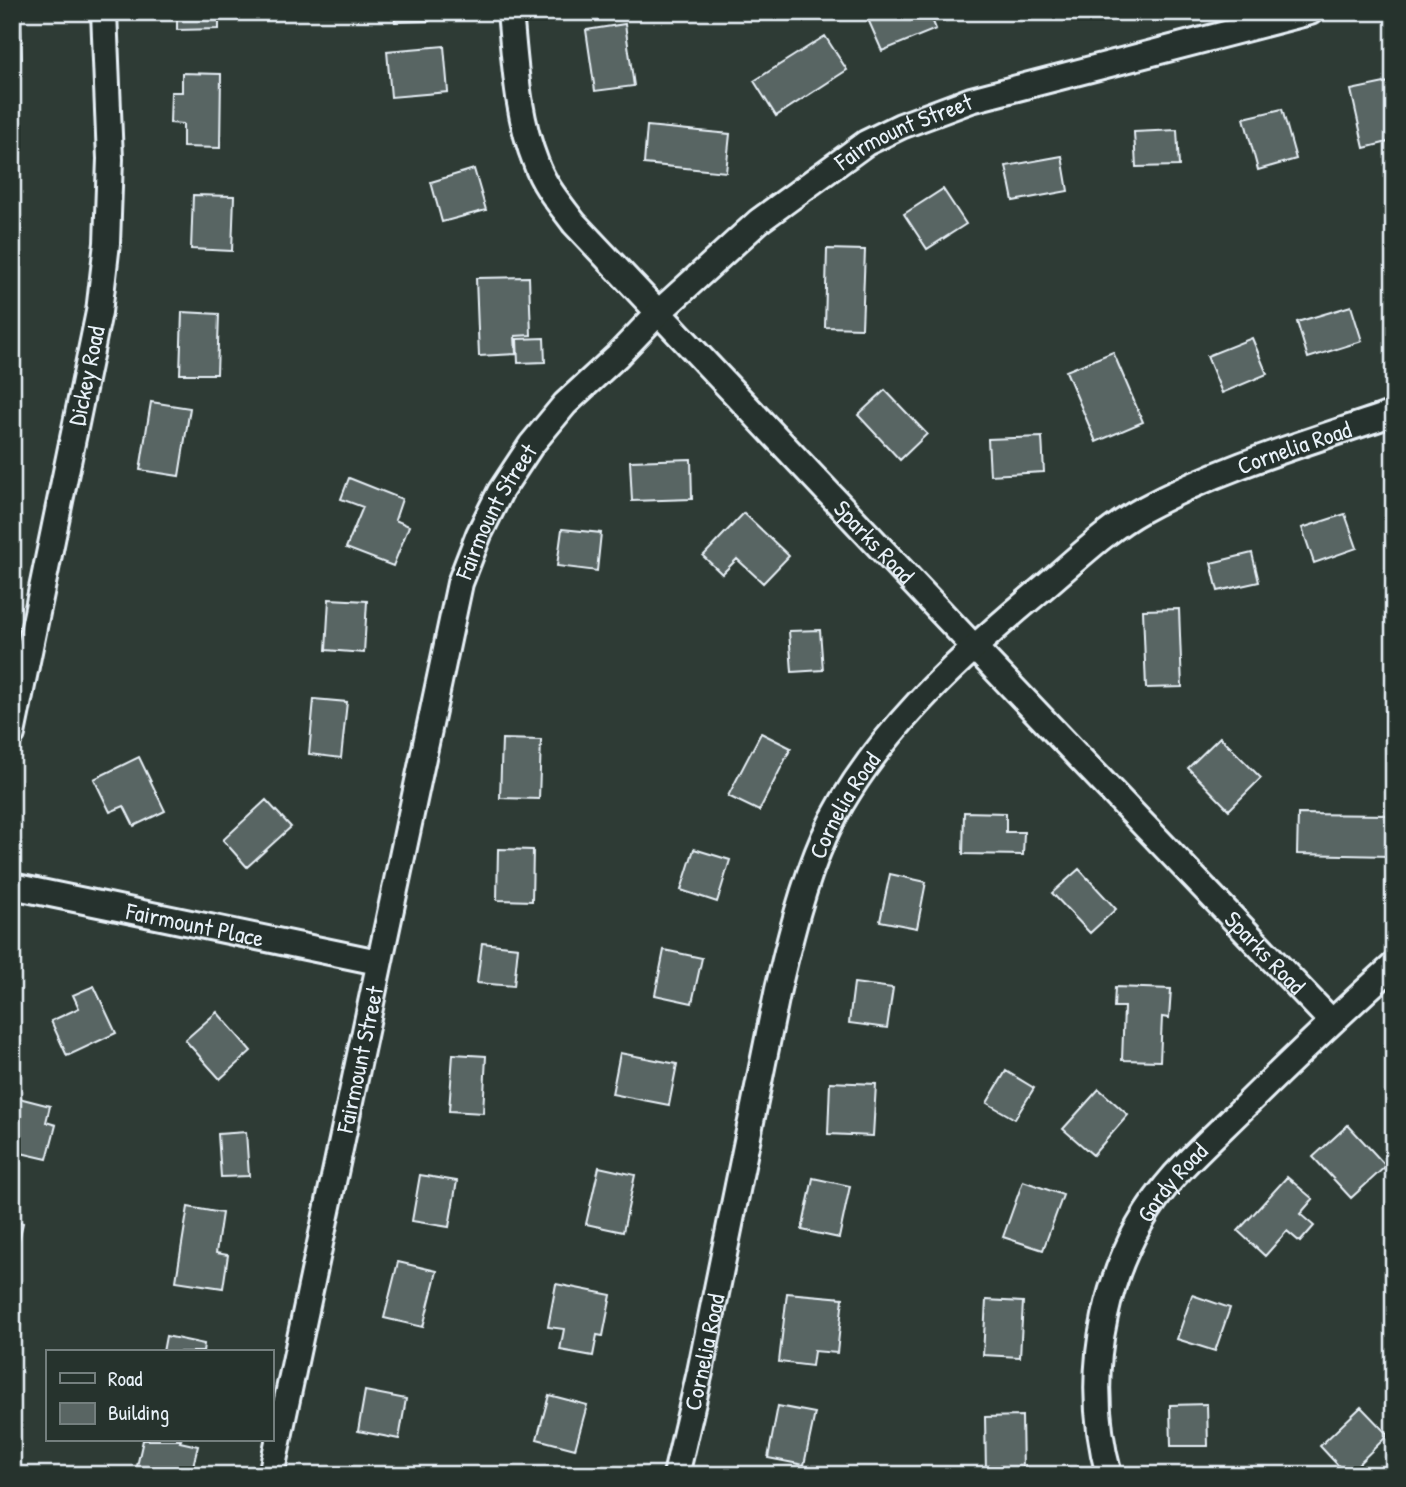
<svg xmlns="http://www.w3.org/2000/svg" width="1406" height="1487" viewBox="0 0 1406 1487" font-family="'Patrick Hand',sans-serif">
<rect width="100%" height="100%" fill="#2e3b35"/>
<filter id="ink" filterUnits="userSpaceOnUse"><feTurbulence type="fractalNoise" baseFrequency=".0143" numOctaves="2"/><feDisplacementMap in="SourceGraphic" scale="14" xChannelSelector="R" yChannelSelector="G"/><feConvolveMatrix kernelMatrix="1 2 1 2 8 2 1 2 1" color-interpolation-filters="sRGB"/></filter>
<g filter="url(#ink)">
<!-- building -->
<path fill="#596563" stroke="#e8f1f8" stroke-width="2" d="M 177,12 L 219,12 L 219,29 L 177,30 Z
M 395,12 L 429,12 L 429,21 L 395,22 Z
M 878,12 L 929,12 L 936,29 L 882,51 L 867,17 Z
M 12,16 L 21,16 L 22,59 L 12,59 Z
M 625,24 L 634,86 L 595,91 L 586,30 Z
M 825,36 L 847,70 L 776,116 L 754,81 Z
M 444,46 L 448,92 L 391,97 L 387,51 Z
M 182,73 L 221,74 L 220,148 L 183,147 L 183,124 L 170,123 L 171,92 L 182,92 Z
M 1394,81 L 1394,155 L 1392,155 L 1388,142 L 1364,148 L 1351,90 Z
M 12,105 L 19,105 L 20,172 L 12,172 Z
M 1282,109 L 1296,159 L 1258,170 L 1244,118 Z
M 647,126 L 730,134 L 726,172 L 644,164 Z
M 1177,130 L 1179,166 L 1136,167 L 1134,132 Z
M 1062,156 L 1068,191 L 1013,201 L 1006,166 Z
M 474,169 L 486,210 L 442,222 L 431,182 Z
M 943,189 L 966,224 L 927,249 L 904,214 Z
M 193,195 L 234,196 L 232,251 L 191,249 Z
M 827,249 L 865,250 L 862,328 L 825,327 Z
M 529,277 L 531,335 L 515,336 L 516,354 L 479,356 L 476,278 Z
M 1351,306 L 1362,341 L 1308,358 L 1297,322 Z
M 182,312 L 219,314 L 217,374 L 180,374 Z
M 544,338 L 545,362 L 518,363 L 517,339 Z
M 1252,338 L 1267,374 L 1222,393 L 1207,356 Z
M 1113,352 L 1143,422 L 1096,442 L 1066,371 Z
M 885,390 L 927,434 L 900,460 L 858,415 Z
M 151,402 L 190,408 L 179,476 L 140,470 Z
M 1042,437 L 1044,472 L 990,475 L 988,439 Z
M 691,459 L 692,499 L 632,501 L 630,461 Z
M 349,478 L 402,499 L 395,520 L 409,526 L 393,566 L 346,548 L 363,507 L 341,499 Z
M 744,513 L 789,556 L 763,583 L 737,559 L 722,574 L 703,556 Z
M 1345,514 L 1357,548 L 1314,563 L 1302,528 Z
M 562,529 L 601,533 L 597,571 L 557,566 Z
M 1252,553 L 1259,582 L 1218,591 L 1211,563 Z
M 329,599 L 367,601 L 364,653 L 326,650 Z
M 1179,609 L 1182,687 L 1146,688 L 1143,610 Z
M 820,630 L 823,670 L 792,672 L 789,631 Z
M 314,699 L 347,702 L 341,758 L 309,754 Z
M 761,733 L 791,748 L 759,811 L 728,796 Z
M 1220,737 L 1261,778 L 1229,810 L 1188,768 Z
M 502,739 L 541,740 L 539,799 L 500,798 Z
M 139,757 L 165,811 L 134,826 L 124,806 L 110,812 L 94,779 Z
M 266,800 L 291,827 L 247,867 L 223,840 Z
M 964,812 L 1006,813 L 1006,832 L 1024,832 L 1023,855 L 963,854 Z
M 1298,814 L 1390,815 L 1389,856 L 1297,854 Z
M 498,849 L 533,850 L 532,901 L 497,900 Z
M 694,849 L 730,860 L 717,902 L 681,890 Z
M 1079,869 L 1116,909 L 1090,933 L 1052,893 Z
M 890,874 L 926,882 L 917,928 L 880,921 Z
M 482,943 L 518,947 L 514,986 L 477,983 Z
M 664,950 L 702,958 L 692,1003 L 655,995 Z
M 854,983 L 893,988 L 887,1028 L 849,1023 Z
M 94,986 L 116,1033 L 67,1056 L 51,1021 L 79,1008 L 73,995 Z
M 1115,987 L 1171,989 L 1169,1018 L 1162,1017 L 1160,1061 L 1122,1060 L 1124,1007 L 1114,1007 Z
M 217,1012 L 251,1051 L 220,1079 L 185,1040 Z
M 620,1053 L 677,1064 L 669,1105 L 612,1094 Z
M 453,1054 L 486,1056 L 483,1113 L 449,1111 Z
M 1006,1071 L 1034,1088 L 1015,1119 L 987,1103 Z
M 830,1082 L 876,1084 L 873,1136 L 828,1134 Z
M 1099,1089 L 1128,1115 L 1093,1155 L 1063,1129 Z
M 15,1097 L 50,1106 L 46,1122 L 56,1125 L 47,1159 L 12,1151 L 12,1109 Z
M 1348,1125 L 1386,1166 L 1351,1198 L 1313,1157 Z
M 246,1132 L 249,1176 L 221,1177 L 218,1134 Z
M 599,1167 L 635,1175 L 623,1232 L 586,1224 Z
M 420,1175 L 457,1181 L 449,1227 L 412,1221 Z
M 1287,1177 L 1313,1199 L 1300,1214 L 1314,1226 L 1300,1242 L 1287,1231 L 1265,1256 L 1238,1231 Z
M 813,1178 L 850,1186 L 839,1238 L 802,1230 Z
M 1023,1181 L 1063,1195 L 1043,1250 L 1003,1237 Z
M 188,1207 L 222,1213 L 216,1253 L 228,1255 L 223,1288 L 176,1281 Z
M 12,1220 L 23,1223 L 12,1270 Z
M 398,1262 L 437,1271 L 423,1327 L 384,1318 Z
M 556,1284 L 611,1295 L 603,1336 L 597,1335 L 593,1356 L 560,1350 L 564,1329 L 548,1327 Z
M 787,1293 L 843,1298 L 837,1353 L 814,1351 L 812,1366 L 779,1362 Z
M 1192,1295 L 1230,1308 L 1215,1351 L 1177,1339 Z
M 986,1300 L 1023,1302 L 1020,1357 L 983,1355 Z
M 166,1336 L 204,1344 L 203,1352 L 163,1352 Z
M 365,1391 L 406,1399 L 399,1439 L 358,1431 Z
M 549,1395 L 587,1405 L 575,1449 L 537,1439 Z
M 1207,1404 L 1208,1446 L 1171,1446 L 1170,1405 Z
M 778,1406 L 815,1413 L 804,1465 L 768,1458 Z
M 1361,1407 L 1388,1435 L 1347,1475 L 1320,1446 Z
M 1022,1416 L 1023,1472 L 986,1473 L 985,1417 Z
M 143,1440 L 181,1440 L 180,1442 L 198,1446 L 191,1474 L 177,1471 L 176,1475 L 135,1475 Z"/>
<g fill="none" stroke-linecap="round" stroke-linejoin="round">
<defs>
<g id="street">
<path id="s1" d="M 510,12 C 515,62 517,116 536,163 C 544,186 560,204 574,223 L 973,646 L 1331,1021"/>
<path id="s2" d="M 12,734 L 99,312 L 107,243 L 110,159 L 104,12"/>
<path id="s3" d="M 12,886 L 378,962"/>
<path id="s4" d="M 271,1475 L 460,583 L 479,534 L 500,492 L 531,445 L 565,404 L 617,356 L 659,312 L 759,221 L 866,143 L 901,126 L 971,100 L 1310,12"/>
<path id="s5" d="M 676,1475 L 700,1372 L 778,989 C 790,938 803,885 824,837 C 867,742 959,658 1038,592 C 1072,564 1104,531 1142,510 C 1221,467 1309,442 1394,413"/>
<path id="s6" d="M 1109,1475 C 1081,1373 1104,1255 1175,1175 C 1199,1149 1226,1125 1251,1100 C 1298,1054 1345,1009 1394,965"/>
</g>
</defs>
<!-- street casing -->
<use href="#street" stroke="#e8f1f8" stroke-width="30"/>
<!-- street -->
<use href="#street" stroke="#26332d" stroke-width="24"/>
</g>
</g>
<g text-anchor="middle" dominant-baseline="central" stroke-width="6" stroke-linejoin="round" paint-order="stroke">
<!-- street labels -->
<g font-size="24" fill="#e8f1f8" stroke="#26332d">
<text stroke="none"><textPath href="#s4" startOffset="1559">Fairmount Street</textPath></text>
<text stroke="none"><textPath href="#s2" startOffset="366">Dickey Road</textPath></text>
<text stroke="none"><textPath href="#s5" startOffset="1281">Cornelia Road</textPath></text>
<text stroke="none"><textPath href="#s4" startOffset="992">Fairmount Street</textPath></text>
<text stroke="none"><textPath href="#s1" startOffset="663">Sparks Road</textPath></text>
<text stroke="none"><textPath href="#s5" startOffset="693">Cornelia Road</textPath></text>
<text stroke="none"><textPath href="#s3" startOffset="187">Fairmount Place</textPath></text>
<text stroke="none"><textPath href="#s1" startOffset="1230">Sparks Road</textPath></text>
<text stroke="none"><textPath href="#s4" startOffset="425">Fairmount Street</textPath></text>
<text stroke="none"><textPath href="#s6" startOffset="312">Gordy Road</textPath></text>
<text stroke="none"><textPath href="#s5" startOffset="126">Cornelia Road</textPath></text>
</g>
</g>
<!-- margin -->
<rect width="1406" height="1487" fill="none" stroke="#26332d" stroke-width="42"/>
<rect x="21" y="21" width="1364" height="1445" fill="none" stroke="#e8f1f8" stroke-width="2.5" filter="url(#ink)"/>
<!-- legend -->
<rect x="46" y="1350" width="228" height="91" fill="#26332d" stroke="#747f7e" stroke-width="2"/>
<rect x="60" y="1373" width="35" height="10" fill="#26332d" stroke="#747f7e" stroke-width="2"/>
<text x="108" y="1386" font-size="21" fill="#e8f1f8">Road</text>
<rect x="60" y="1403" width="35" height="21" fill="#596563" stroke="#747f7e" stroke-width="2"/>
<text x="108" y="1420" font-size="21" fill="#e8f1f8">Building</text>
</svg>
